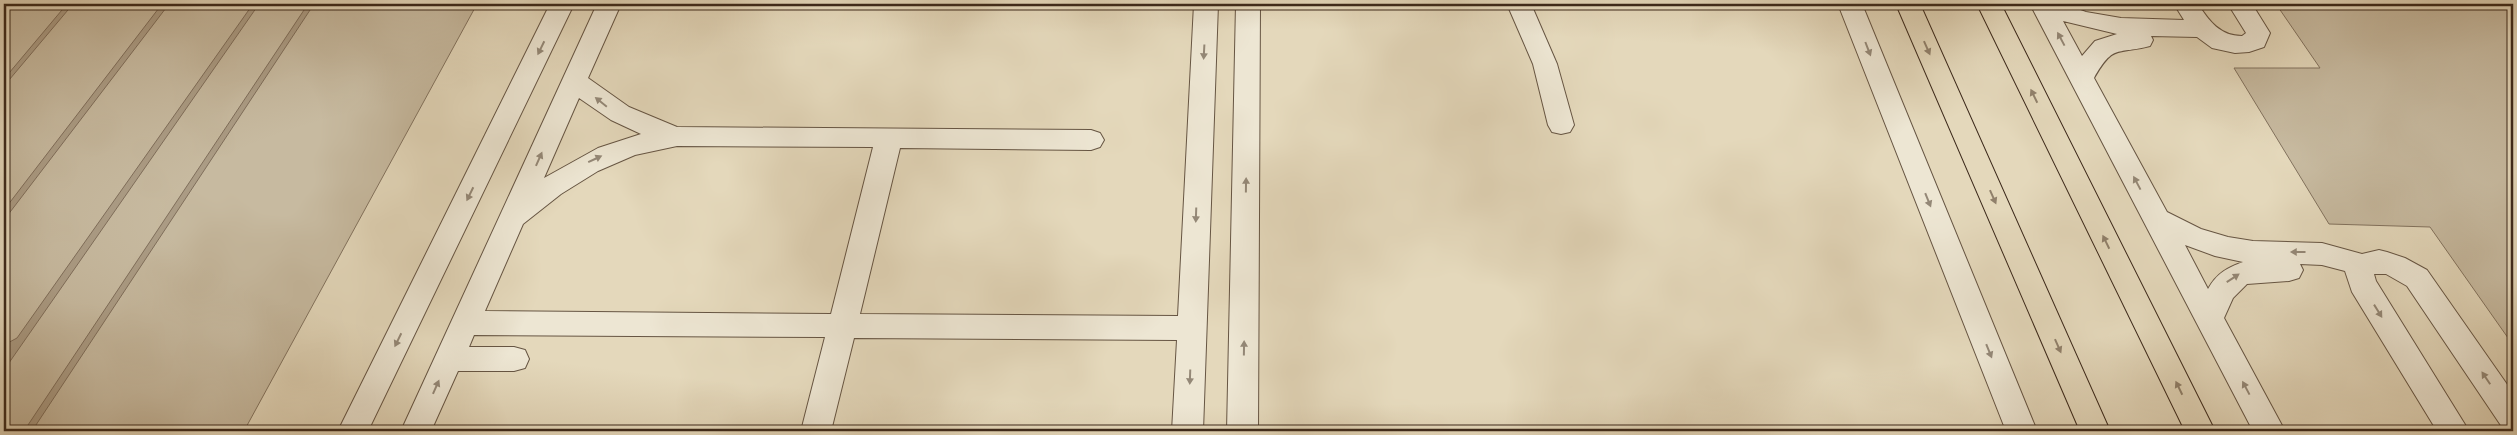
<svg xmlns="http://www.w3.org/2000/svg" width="2517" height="435" viewBox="0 0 2517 435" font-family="Vollkorn,serif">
<rect width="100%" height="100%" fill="#e4d8bb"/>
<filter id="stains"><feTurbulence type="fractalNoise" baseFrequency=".004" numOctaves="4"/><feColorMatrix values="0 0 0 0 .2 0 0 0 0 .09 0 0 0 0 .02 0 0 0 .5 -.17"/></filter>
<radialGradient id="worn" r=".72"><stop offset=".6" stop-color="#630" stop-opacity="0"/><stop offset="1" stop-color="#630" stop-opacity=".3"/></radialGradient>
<!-- green -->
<path fill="#c7baa0" stroke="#82725e" d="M 4,4 L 477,4 L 244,431 L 4,431 Z
M 2276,4 L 2513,4 L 2513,345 L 2430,227 L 2329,224 L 2234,68 L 2320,68 Z"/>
<!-- water -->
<path fill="#ab9c85" stroke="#7f6e5b" d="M 67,4 L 73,4 L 4,86 L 4,79 Z
M 162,4 L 169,4 L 4,220 L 4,210 Z
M 253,4 L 259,4 L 4,370 L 4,345 L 17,338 Z
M 308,4 L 314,4 L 32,431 L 24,431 Z"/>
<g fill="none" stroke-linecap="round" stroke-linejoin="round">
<defs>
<path id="minor" d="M 550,4 L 574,4 L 368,431 L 338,431 Z
M 597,4 L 621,4 L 588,78 L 629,107 L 677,127 L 1091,130 L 1100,133 L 1104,140 L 1100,147 L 1091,150 L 900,148 L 860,314 L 1178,316 L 1194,4 L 1218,4 L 1203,431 L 1172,431 L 1177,340 L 854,338 L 831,431 L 801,431 L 825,337 L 474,335 L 469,347 L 514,347 L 525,350 L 529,359 L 525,368 L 514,371 L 458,371 L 431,431 L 401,431 ZM 579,98 L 611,120 L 641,134 L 598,148 L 544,178 ZM 677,146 L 873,147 L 831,314 L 485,311 L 523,224 L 561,194 L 598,171 L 635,155 Z
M 1236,4 L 1260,4 L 1258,431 L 1227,431 Z
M 1507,4 L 1531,4 L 1557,64 L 1574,125 L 1570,132 L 1561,134 L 1552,132 L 1548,125 L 1533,64 Z
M 1838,4 L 1862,4 L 2037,431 L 2006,431 Z
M 2030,4 L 2064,4 L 2086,12 L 2121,18 L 2184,20 L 2174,4 L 2198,4 C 2209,21 2220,36 2242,36 L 2246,33 L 2228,4 L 2252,4 L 2270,33 L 2264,47 L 2249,52 L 2235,53 L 2212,48 L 2197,37 L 2151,36 L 2153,40 L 2150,46 C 2117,55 2114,43 2094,78 L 2167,212 L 2201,229 L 2228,237 L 2253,241 L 2322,243 L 2362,254 L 2379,250 L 2387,252 L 2405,258 L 2427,270 L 2513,393 L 2513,431 L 2502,427 L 2407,286 L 2386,274 L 2374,274 L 2376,281 L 2469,431 L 2437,431 L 2352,292 L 2345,271 L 2322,265 L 2300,264 L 2303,270 L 2299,278 L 2289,281 L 2247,284 L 2233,298 L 2224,318 L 2285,431 L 2253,431 ZM 2063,21 L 2117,34 L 2095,41 L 2082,56 ZM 2185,245 L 2215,256 L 2243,262 C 2227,268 2217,273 2208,289 Z"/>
<path id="major" d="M 1896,4 L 1920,4 L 2110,431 L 2080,431 Z
M 1977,4 L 2001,4 L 2215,431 L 2185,431 Z"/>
</defs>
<!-- minor casing -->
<use href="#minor" stroke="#665543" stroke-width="2"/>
<!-- major casing -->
<use href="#major" stroke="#3c291b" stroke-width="2"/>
<!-- minor -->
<use href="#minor" fill="#ede6d3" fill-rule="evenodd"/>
<!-- major -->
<use href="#major" fill="#e4d8bb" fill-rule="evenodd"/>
</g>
<!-- one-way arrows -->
<defs><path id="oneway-solid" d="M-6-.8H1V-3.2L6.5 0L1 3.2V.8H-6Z" transform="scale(1.25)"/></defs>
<g fill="#948877">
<use href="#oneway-solid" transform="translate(2061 39) rotate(-118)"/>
<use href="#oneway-solid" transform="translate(541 48) rotate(116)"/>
<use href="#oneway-solid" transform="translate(1868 49) rotate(69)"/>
<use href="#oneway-solid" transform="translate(1204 52) rotate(93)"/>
<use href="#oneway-solid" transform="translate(601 102) rotate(-141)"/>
<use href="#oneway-solid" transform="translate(539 159) rotate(-66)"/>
<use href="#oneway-solid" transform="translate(595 159) rotate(-25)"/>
<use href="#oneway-solid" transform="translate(2137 183) rotate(-118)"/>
<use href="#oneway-solid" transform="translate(1246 185) rotate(-89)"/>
<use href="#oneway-solid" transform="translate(470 194) rotate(116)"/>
<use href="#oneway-solid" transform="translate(1928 200) rotate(68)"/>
<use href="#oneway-solid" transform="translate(1196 215) rotate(92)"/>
<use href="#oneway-solid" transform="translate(2298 252) rotate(-180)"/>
<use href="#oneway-solid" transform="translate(2233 278) rotate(-33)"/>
<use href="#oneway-solid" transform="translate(2378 311) rotate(58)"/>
<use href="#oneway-solid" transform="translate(398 340) rotate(116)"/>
<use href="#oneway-solid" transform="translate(1244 348) rotate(-89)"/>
<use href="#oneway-solid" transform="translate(1989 351) rotate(68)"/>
<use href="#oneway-solid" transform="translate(1190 377) rotate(92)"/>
<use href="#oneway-solid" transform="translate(2486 378) rotate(-124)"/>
<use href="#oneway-solid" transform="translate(436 387) rotate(-66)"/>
<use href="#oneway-solid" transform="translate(2246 388) rotate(-118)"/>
</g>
<g fill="#90806b">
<use href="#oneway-solid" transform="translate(1927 48) rotate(66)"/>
<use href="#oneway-solid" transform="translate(2034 96) rotate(-116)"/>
<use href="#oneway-solid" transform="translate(1993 197) rotate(66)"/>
<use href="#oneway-solid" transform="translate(2106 242) rotate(-116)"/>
<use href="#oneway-solid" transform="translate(2058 346) rotate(66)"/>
<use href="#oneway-solid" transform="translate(2179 388) rotate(-116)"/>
</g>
<!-- margin -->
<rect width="2517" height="435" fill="none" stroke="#e4d8bb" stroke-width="20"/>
<rect x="5" y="5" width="2507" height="425" fill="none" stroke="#3c291b" stroke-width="2.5"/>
<rect x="10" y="10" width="2497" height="415" fill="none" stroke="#3c291b"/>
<rect width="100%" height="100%" filter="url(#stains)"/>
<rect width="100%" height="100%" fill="url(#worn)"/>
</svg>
